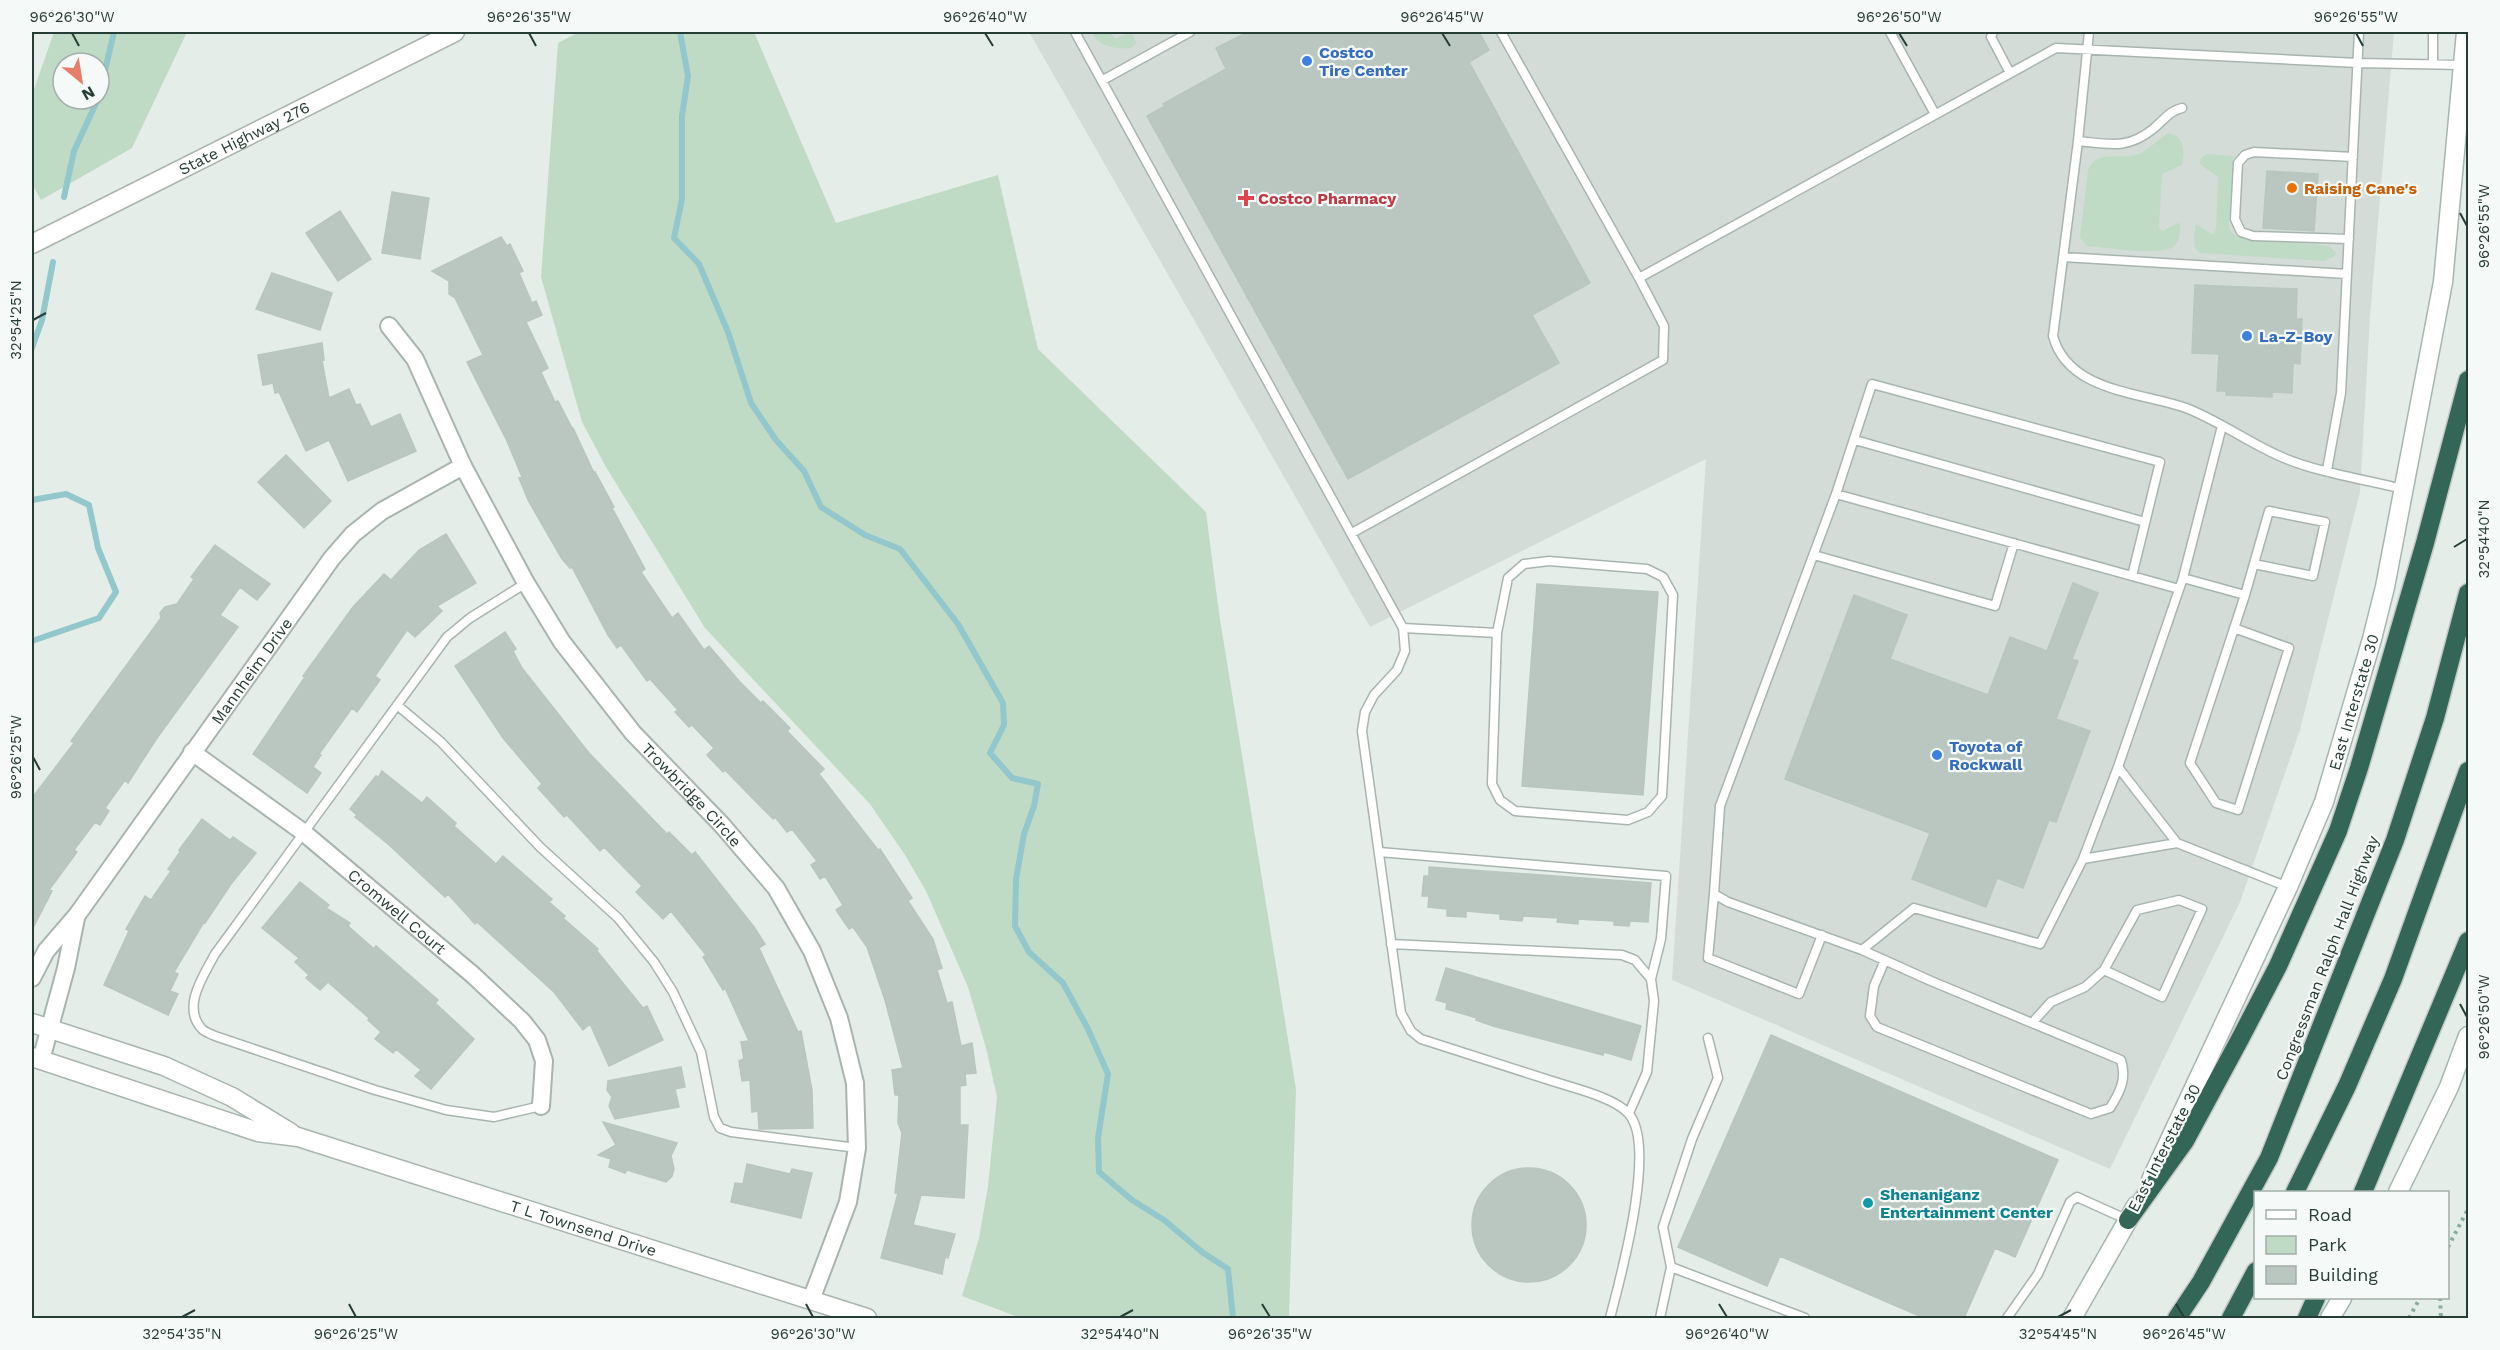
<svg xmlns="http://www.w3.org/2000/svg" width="2500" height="1350" viewBox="0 0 2500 1350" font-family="'Work Sans',sans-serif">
<rect width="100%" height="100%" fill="#e5ede8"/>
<!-- built -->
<path fill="#d3dcd7" d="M 1029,32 L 2394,32 L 2370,317 L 2360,492 L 2300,730 L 2240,902 L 2110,1169 L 1672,980 L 1706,459 L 1370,627 Z"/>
<!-- green -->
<path fill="#c0dbc5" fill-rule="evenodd" d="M 54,32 L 187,32 L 132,148 L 41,200 L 32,184 L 32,95 ZM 63,63 L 99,63 L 99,99 L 63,99 Z
M 579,32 L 754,32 L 836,223 L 998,175 L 1038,349 L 1206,512 L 1219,613 L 1296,1089 L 1289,1318 L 1021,1318 L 962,1296 L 979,1238 L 988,1186 L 997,1097 L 986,1048 L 968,987 L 926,891 L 905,855 L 870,804 L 705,628 L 606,467 L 582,422 L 541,277 L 558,43 Z
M 1091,32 L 1111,32 L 1115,39 L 1131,32 L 1137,43 L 1131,48 C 1115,50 1099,46 1091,32 Z
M 2169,133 C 2186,138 2184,150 2182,165 L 2162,174 L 2159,227 L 2162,231 L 2178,223 L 2180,224 C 2180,232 2181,240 2174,246 C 2163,257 2103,247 2086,246 L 2080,237 L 2088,170 C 2098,148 2120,161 2138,154 C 2150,149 2158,139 2169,133 Z
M 2207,154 L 2233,156 L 2229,224 L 2230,230 L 2236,237 L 2329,246 L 2336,253 L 2335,256 L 2325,261 L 2200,253 C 2191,248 2195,235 2195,226 L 2196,224 L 2212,234 L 2216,230 L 2218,177 L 2200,164 L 2201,158 Z"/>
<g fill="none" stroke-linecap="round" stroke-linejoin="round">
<!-- stream -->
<path stroke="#92c7cc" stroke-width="6" d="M 680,32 L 688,76 L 682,116 L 682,199 L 674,238 L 699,264 L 728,332 L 751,403 L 776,440 L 804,471 L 821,507 L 865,535 L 900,549 L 958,624 L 1003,703 L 1004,725 L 990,753 L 1012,778 L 1038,784 L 1034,806 L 1024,834 L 1016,879 L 1015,926 L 1029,952 L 1063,983 L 1088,1029 L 1108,1074 L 1098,1138 L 1099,1172 L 1132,1200 L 1164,1220 L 1202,1252 L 1228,1269 L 1233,1318
M 99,96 L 114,32
M 64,197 L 74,151 L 98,99
M 32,348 L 42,320 L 53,262
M 32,500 L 66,494 L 89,505 L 98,548 L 116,592 L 99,618 L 32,641"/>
</g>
<!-- building -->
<path fill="#bac7c1" stroke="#b8c6bf" stroke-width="1.5" d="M 1248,32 L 1479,32 L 1489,50 L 1469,62 L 1590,283 L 1532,315 L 1559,363 L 1348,479 L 1147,116 L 1165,106 L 1163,104 L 1226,69 L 1216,48 Z
M 2267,171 L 2318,174 L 2314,231 L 2263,228 Z
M 392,192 L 429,198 L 420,259 L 382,253 Z
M 340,211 L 371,259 L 338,281 L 306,233 Z
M 501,237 L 507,246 L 510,244 L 523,271 L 519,273 L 532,303 L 536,301 L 542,315 L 526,322 L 548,368 L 541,372 L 555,402 L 558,401 L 572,428 L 573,428 L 594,473 L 595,472 L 614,507 L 612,508 L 645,569 L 641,572 L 672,618 L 678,613 L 704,650 L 709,646 L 740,682 L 761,703 L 763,701 L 790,728 L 787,731 L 824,769 L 819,774 L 878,850 L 880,849 L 912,898 L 908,901 L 933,939 L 942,968 L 937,970 L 947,1003 L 952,1002 L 961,1046 L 972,1043 L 976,1073 L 965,1074 L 966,1085 L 960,1086 L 960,1125 L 968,1125 L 964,1198 L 921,1195 L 913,1225 L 955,1234 L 948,1258 L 945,1257 L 942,1274 L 881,1258 L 898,1193 L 895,1193 L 902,1133 L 898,1123 L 899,1095 L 895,1095 L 892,1070 L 903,1068 L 885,1000 L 867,947 L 853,927 L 849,929 L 836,910 L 843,905 L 825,876 L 820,879 L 811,865 L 817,861 L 792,829 L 787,832 L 775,817 L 773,819 L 725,770 L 723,772 L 707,755 L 714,748 L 692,725 L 689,727 L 675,712 L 678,710 L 650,679 L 647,681 L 621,645 L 617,648 L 608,635 L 572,567 L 570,568 L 562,559 L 528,500 L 519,478 L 522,477 L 507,441 L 467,362 L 483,355 L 455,298 L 449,294 L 449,281 L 432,271 Z
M 272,273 L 332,293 L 320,330 L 256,309 Z
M 2195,285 L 2297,289 L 2296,319 L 2302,319 L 2300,364 L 2293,363 L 2292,393 L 2272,392 L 2272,397 L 2226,395 L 2226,391 L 2217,391 L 2219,354 L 2192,353 Z
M 322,343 L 324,360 L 322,361 L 329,398 L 349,389 L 356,405 L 360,404 L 371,427 L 400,414 L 416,451 L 348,481 L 329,440 L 306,451 L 279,392 L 275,393 L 273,383 L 263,385 L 258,355 Z
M 286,455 L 331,501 L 304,528 L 258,482 Z
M 446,534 L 476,583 L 437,606 L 442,611 L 415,637 L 407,630 L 375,676 L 380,680 L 357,712 L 352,708 L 319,754 L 321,755 L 313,767 L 321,773 L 307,793 L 253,754 L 305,677 L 303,676 L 353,607 L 384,574 L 391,580 L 419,550 Z
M 215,545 L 270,584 L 257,600 L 240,587 L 220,615 L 238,627 L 157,738 L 128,783 L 125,780 L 105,808 L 109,811 L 100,825 L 95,822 L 74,850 L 77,852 L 49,890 L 52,891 L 32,930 L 32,798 L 74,743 L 71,741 L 161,618 L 160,613 L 165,607 L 177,604 L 194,579 L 191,577 Z
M 2073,583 L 2098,593 L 2072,659 L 2078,661 L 2056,719 L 2090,731 L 2056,822 L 2049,820 L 2023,888 L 1997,878 L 1986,907 L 1912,879 L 1930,833 L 1785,779 L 1854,595 L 1907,615 L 1890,659 L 1988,695 L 2010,637 L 2047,651 Z
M 1537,584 L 1658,592 L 1643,795 L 1522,786 Z
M 505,632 L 516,649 L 513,651 L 522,668 L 589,753 L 667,834 L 669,832 L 692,855 L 695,852 L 754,927 L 765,944 L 759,948 L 798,1032 L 801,1031 L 812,1090 L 813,1128 L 759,1129 L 758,1111 L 752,1112 L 750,1080 L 742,1081 L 739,1061 L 744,1059 L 741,1042 L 749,1041 L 725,988 L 723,990 L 703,957 L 706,955 L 671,911 L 663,919 L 636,892 L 642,886 L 604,847 L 600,851 L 567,815 L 564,817 L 538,788 L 542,784 L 503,738 L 455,666 Z
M 382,771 L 422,803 L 427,797 L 456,823 L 454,826 L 496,864 L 503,856 L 552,899 L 549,902 L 565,916 L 563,918 L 598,949 L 597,951 L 643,1008 L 647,1006 L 663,1040 L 609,1066 L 590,1024 L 583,1030 L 554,992 L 477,922 L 475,924 L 448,894 L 445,897 L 388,844 L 355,817 L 357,815 L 350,809 L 376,776 L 378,778 Z
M 202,819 L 230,840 L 233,837 L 256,853 L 231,884 L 205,923 L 204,922 L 174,972 L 178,974 L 170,991 L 178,994 L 168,1015 L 104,985 L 129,931 L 126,929 L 145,896 L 151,900 L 171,871 L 168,869 L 180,852 L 179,850 Z
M 1429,867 L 1651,883 L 1648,922 L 1630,921 L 1629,926 L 1614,925 L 1614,921 L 1578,919 L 1578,924 L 1557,922 L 1558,918 L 1523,916 L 1522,921 L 1500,919 L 1500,914 L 1466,911 L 1466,917 L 1447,916 L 1447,909 L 1428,907 L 1429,896 L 1422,896 L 1424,876 L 1429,876 Z
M 300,882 L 329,905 L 326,908 L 350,923 L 348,926 L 374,949 L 376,946 L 438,1000 L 435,1003 L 474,1039 L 431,1089 L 415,1076 L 421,1070 L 396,1049 L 393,1053 L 375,1039 L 381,1032 L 368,1020 L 369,1018 L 328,982 L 320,990 L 306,978 L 309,975 L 295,962 L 299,958 L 262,928 Z
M 1446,968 L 1641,1026 L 1631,1060 L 1604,1052 L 1603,1055 L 1493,1026 L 1476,1020 L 1477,1018 L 1446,1009 L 1447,1003 L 1436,1000 Z
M 1771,1035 L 2058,1160 L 2015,1257 L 1995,1248 L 1964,1318 L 1924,1318 L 1780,1256 L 1767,1286 L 1678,1247 Z
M 681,1067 L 685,1087 L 675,1089 L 679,1107 L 615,1119 L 609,1106 L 612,1097 L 607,1090 L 608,1081 Z
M 603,1122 L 677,1143 L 671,1156 L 674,1169 L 672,1176 L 666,1182 L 627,1170 L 625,1173 L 609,1167 L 611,1159 L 598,1155 L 616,1145 Z
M 747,1164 L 790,1174 L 792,1169 L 812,1173 L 801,1218 L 731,1202 L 735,1183 L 743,1184 Z
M1472 1225a57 57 0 1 1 114 0a57 57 0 1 1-114 0Z"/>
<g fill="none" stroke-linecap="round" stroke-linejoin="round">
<defs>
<path id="service" d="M 1075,32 L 1403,628 L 1405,651 L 1397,670 L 1374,695 L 1365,712 L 1362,731 L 1401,1013 L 1411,1031 L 1421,1039 C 1465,1053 1509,1067 1552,1081 C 1573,1088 1613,1097 1628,1113 C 1658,1144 1620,1279 1610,1318
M 1501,32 L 1639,278
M 1890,32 L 1935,114
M 1993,32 L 1991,37 L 2010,73
M 2089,32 L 2078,141 L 2053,336 C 2068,392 2140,392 2186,408 C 2220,421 2250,444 2284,458 C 2317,472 2367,480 2403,489
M 2433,32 L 2433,63
M 1103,80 L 1190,32
M 2078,141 C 2109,144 2127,150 2153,129 C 2164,120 2169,111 2182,108
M 2349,239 L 2253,236 L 2241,232 L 2235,219 L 2238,163 L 2245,155 L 2254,152 L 2353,157
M 2063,257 L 2347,274
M 2222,426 L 2183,578 L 2118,767 L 2177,843 L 2288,887
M 1855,440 L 2145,522
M 2327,470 L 2341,393 L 2359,32
M 1836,494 L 1872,384 L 2160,462 L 2132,576
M 1352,533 L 1663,360 L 1664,326 L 1639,278 L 2056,48 L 2358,63 L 2463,65
M 1814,555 L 1995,606 L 2014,543
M 2183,578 L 2245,595 L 2190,763 L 2216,803 L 2238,810 L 2289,648 L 2234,628
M 526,583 L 470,618 L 447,637 L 215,954 C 204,975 181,1007 202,1029 C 205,1032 211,1034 215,1036 L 375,1090 L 446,1110 L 494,1117 L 541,1106
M 2245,595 L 2269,511 L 2325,522 L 2313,576 L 2254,564
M 1403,628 L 1497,633 L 1492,784 L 1500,800 L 1515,811 L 1628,820 L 1648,812 L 1662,796 L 1673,595 L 1663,577 L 1647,569 L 1549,561 L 1524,564 L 1508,578 L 1497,633
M 397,705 L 441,742 L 540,847 L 618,918 L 654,962 L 673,992 L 701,1052 L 714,1117 L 720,1128 L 731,1132 L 857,1148
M 2177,843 L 2083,859 L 2040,944 L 1914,908 L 1862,950 L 1728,902 L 1714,894 L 1720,806 L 1836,494 L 2179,589
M 1379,852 L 1666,876 L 1661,939 L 1651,979
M 2083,859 L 2118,767
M 1714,894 L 1708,958 L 1799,994 L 1822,935
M 1391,944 L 1622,955 L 1635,960 L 1651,979 L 1654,1001 L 1647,1072 L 1629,1113
M 1862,950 L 1931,981 L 2121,1060 C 2127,1079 2120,1092 2110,1108 L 2091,1114 L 1877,1027 L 1870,1016 L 1874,986 L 1885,960
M 2032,1023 L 2051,1002 L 2085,987 L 2104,970 L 2137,910 L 2179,900 L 2202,909 L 2162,997 L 2104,970
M 1671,1267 L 1663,1227 L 1692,1139 L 1718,1078 L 1708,1038
M 1660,1318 L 1671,1267 L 1805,1318
M 2007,1318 L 2038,1274 L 2070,1202 L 2077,1197 L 2128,1220"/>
<g id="minor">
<path id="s1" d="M 389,326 L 415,359 L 463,466 L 526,583 L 562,642 L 633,733 L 722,825 L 776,888 L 812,951 L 839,1018 L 855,1083 L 857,1148 L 848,1202 L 811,1300"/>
<path id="s2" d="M 192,752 L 303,832 L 473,975 L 522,1021 L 537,1040 L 544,1061 L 541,1106"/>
<path id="s3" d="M 32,978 L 46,951 L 77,915 L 332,558 L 353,534 L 382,511 L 463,466"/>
<path d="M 41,1060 L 66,968 L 76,918"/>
</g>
<g id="tertiary">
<path id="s4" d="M 32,244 L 455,32"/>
<path d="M 32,1023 L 164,1066 L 232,1097 L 291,1133"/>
<path id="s5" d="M 32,1057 L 258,1132 L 298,1137 L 867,1318"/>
</g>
<g id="secondary">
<path id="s6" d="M 2151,1180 L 2288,887 L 2324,802 L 2372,639 L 2385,587 L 2443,282 L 2466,32"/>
<path d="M 2398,1192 L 2449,1087 L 2468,1036"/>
<path d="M 2072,1318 L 2136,1206"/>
<path d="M 2330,1318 L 2342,1298"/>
</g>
<path id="motorway" d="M 2295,1192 L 2347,1086 L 2393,979 L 2468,771
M 2363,1192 L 2468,941
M 2128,1220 L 2185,1141 L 2240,1039 L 2278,966 L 2338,831 L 2359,768 L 2425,543 L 2468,380
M 2177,1318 L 2201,1282 L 2269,1158 L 2395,840 L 2435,718 L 2468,593
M 2231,1318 L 2256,1271
M 2307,1318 L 2316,1298"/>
</defs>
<!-- service casing -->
<use href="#service" stroke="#a8b5af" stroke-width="11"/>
<!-- minor casing -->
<use href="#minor" stroke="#a8b5af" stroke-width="20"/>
<!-- tertiary casing -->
<use href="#tertiary" stroke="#a8b5af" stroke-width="21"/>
<!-- secondary casing -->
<use href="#secondary" stroke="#a4b7af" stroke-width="21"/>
<!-- motorway casing -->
<use href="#motorway" stroke="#c2c9c6" stroke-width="21"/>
<!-- path -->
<path stroke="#88ad9f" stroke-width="4" stroke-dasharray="3 4.5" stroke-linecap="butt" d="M 2448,1247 L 2468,1209
M 2440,1298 L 2441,1318
M 2409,1318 L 2420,1298"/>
<!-- service -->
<use href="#service" stroke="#fff" stroke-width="8"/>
<!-- minor -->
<use href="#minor" stroke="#fff" stroke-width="16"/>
<!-- tertiary -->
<use href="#tertiary" stroke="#fff" stroke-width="18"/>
<!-- secondary -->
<use href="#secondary" stroke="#fff" stroke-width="18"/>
<!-- motorway -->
<use href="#motorway" stroke="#346658" stroke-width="18"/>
</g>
<!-- ticks -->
<path fill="none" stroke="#263d35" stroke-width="2" d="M 72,33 L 79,46M 529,33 L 536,46M 985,33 L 993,46M 1442,33 L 1450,46M 1899,33 L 1907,46M 2356,33 L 2363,46M 2460,213 L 2467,226M 33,320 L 46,313M 2454,547 L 2467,539M 33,757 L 40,770M 2460,1004 L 2467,1017M 349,1304 L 356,1317M 806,1304 L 813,1317M 1262,1304 L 1270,1317M 1719,1304 L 1727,1317M 2176,1304 L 2184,1317M 182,1317 L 195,1310M 1120,1317 L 1133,1310M 2058,1317 L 2071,1310"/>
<!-- markers -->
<g fill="#3f7fe0" stroke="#f5f9f7" stroke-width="2">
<circle cx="1307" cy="61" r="6"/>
<circle cx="2247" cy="336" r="6"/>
<circle cx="1937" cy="755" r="6"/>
</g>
<circle fill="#e8710a" stroke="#f5f9f7" stroke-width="2" cx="2292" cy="188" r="6"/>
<path fill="#e0444e" stroke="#f5f9f7" stroke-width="2" d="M1243 189h6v6h6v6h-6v6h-6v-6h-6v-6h6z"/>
<circle fill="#0f9aa8" stroke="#f5f9f7" stroke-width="2" cx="1868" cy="1203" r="6"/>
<g text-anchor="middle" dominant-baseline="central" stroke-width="4.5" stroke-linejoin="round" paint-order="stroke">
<!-- shop labels -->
<g font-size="16" font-weight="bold" fill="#366cbe" stroke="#f5f9f7" text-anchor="start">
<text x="1319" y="52">Costco<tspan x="1319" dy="18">Tire Center</tspan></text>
<text x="2259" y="336">La-Z-Boy</text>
<text x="1949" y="746">Toyota of<tspan x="1949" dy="18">Rockwall</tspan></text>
</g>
<!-- street labels -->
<g font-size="16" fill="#263d35" stroke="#f5f9f7">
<text stroke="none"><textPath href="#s4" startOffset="237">State Highway 276</textPath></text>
<text stroke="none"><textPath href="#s3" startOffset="378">Mannheim Drive</textPath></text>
<text stroke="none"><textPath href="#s6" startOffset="520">East Interstate 30</textPath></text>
<text stroke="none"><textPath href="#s1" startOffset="562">Trowbridge Circle</textPath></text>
<text stroke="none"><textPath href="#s2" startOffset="260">Cromwell Court</textPath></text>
<text transform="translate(2327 958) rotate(-69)">Congressman Ralph Hall Highway</text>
<text transform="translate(2164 1148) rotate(-63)">East Interstate 30</text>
<text stroke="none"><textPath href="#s5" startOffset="578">T L Townsend Drive</textPath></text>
</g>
<!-- food labels -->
<g font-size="16" font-weight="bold" fill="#c56008" stroke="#f5f9f7" text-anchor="start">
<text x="2304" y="188">Raising Cane's</text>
</g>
<!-- health labels -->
<g font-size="16" font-weight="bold" fill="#be3a42" stroke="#f5f9f7" text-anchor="start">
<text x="1258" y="198">Costco Pharmacy</text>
</g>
<!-- culture labels -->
<g font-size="16" font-weight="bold" fill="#0d838f" stroke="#f5f9f7" text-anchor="start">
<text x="1880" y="1194">Shenaniganz<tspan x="1880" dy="18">Entertainment Center</tspan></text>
</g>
</g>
<!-- border -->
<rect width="2500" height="1350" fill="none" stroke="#f5f9f7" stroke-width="66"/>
<!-- legend -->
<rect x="2254" y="1191" width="195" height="108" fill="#f5f9f7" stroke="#a2aea9" stroke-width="1.5"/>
<rect x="2266" y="1210" width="30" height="9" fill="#ffffff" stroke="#a2aea9" stroke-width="1.5"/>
<text x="2308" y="1221" font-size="18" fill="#263d35">Road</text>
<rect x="2266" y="1236" width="30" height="18" fill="#c0dbc5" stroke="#a2aea9" stroke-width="1.5"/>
<text x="2308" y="1251" font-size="18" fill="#263d35">Park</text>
<rect x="2266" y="1266" width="30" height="18" fill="#bac7c1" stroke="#a2aea9" stroke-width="1.5"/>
<text x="2308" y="1281" font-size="18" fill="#263d35">Building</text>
<!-- north arrow -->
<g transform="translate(81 81) rotate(150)"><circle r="28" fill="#f5f9f7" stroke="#a2aea9" stroke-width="1.5"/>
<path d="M0-4.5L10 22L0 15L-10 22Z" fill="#e57f6b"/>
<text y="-9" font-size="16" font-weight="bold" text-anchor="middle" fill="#263d35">N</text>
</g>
<rect x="33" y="33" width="2434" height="1284" fill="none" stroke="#263d35" stroke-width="2"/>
<g font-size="15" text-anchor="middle" fill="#263d35">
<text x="72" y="22">96°26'30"W</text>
<text x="529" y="22">96°26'35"W</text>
<text x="985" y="22">96°26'40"W</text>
<text x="1442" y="22">96°26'45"W</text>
<text x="1899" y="22">96°26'50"W</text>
<text x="2356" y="22">96°26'55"W</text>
<text transform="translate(2484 226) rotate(-90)" y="5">96°26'55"W</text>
<text transform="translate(16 320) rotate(-90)" y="5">32°54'25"N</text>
<text transform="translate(2484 539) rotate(-90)" y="5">32°54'40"N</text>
<text transform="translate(16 757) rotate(-90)" y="5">96°26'25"W</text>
<text transform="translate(2484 1017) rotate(-90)" y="5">96°26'50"W</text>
<text x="182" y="1339">32°54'35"N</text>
<text x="356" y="1339">96°26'25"W</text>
<text x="813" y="1339">96°26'30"W</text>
<text x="1120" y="1339">32°54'40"N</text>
<text x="1270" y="1339">96°26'35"W</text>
<text x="1727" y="1339">96°26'40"W</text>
<text x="2058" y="1339">32°54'45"N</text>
<text x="2184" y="1339">96°26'45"W</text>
</g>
</svg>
